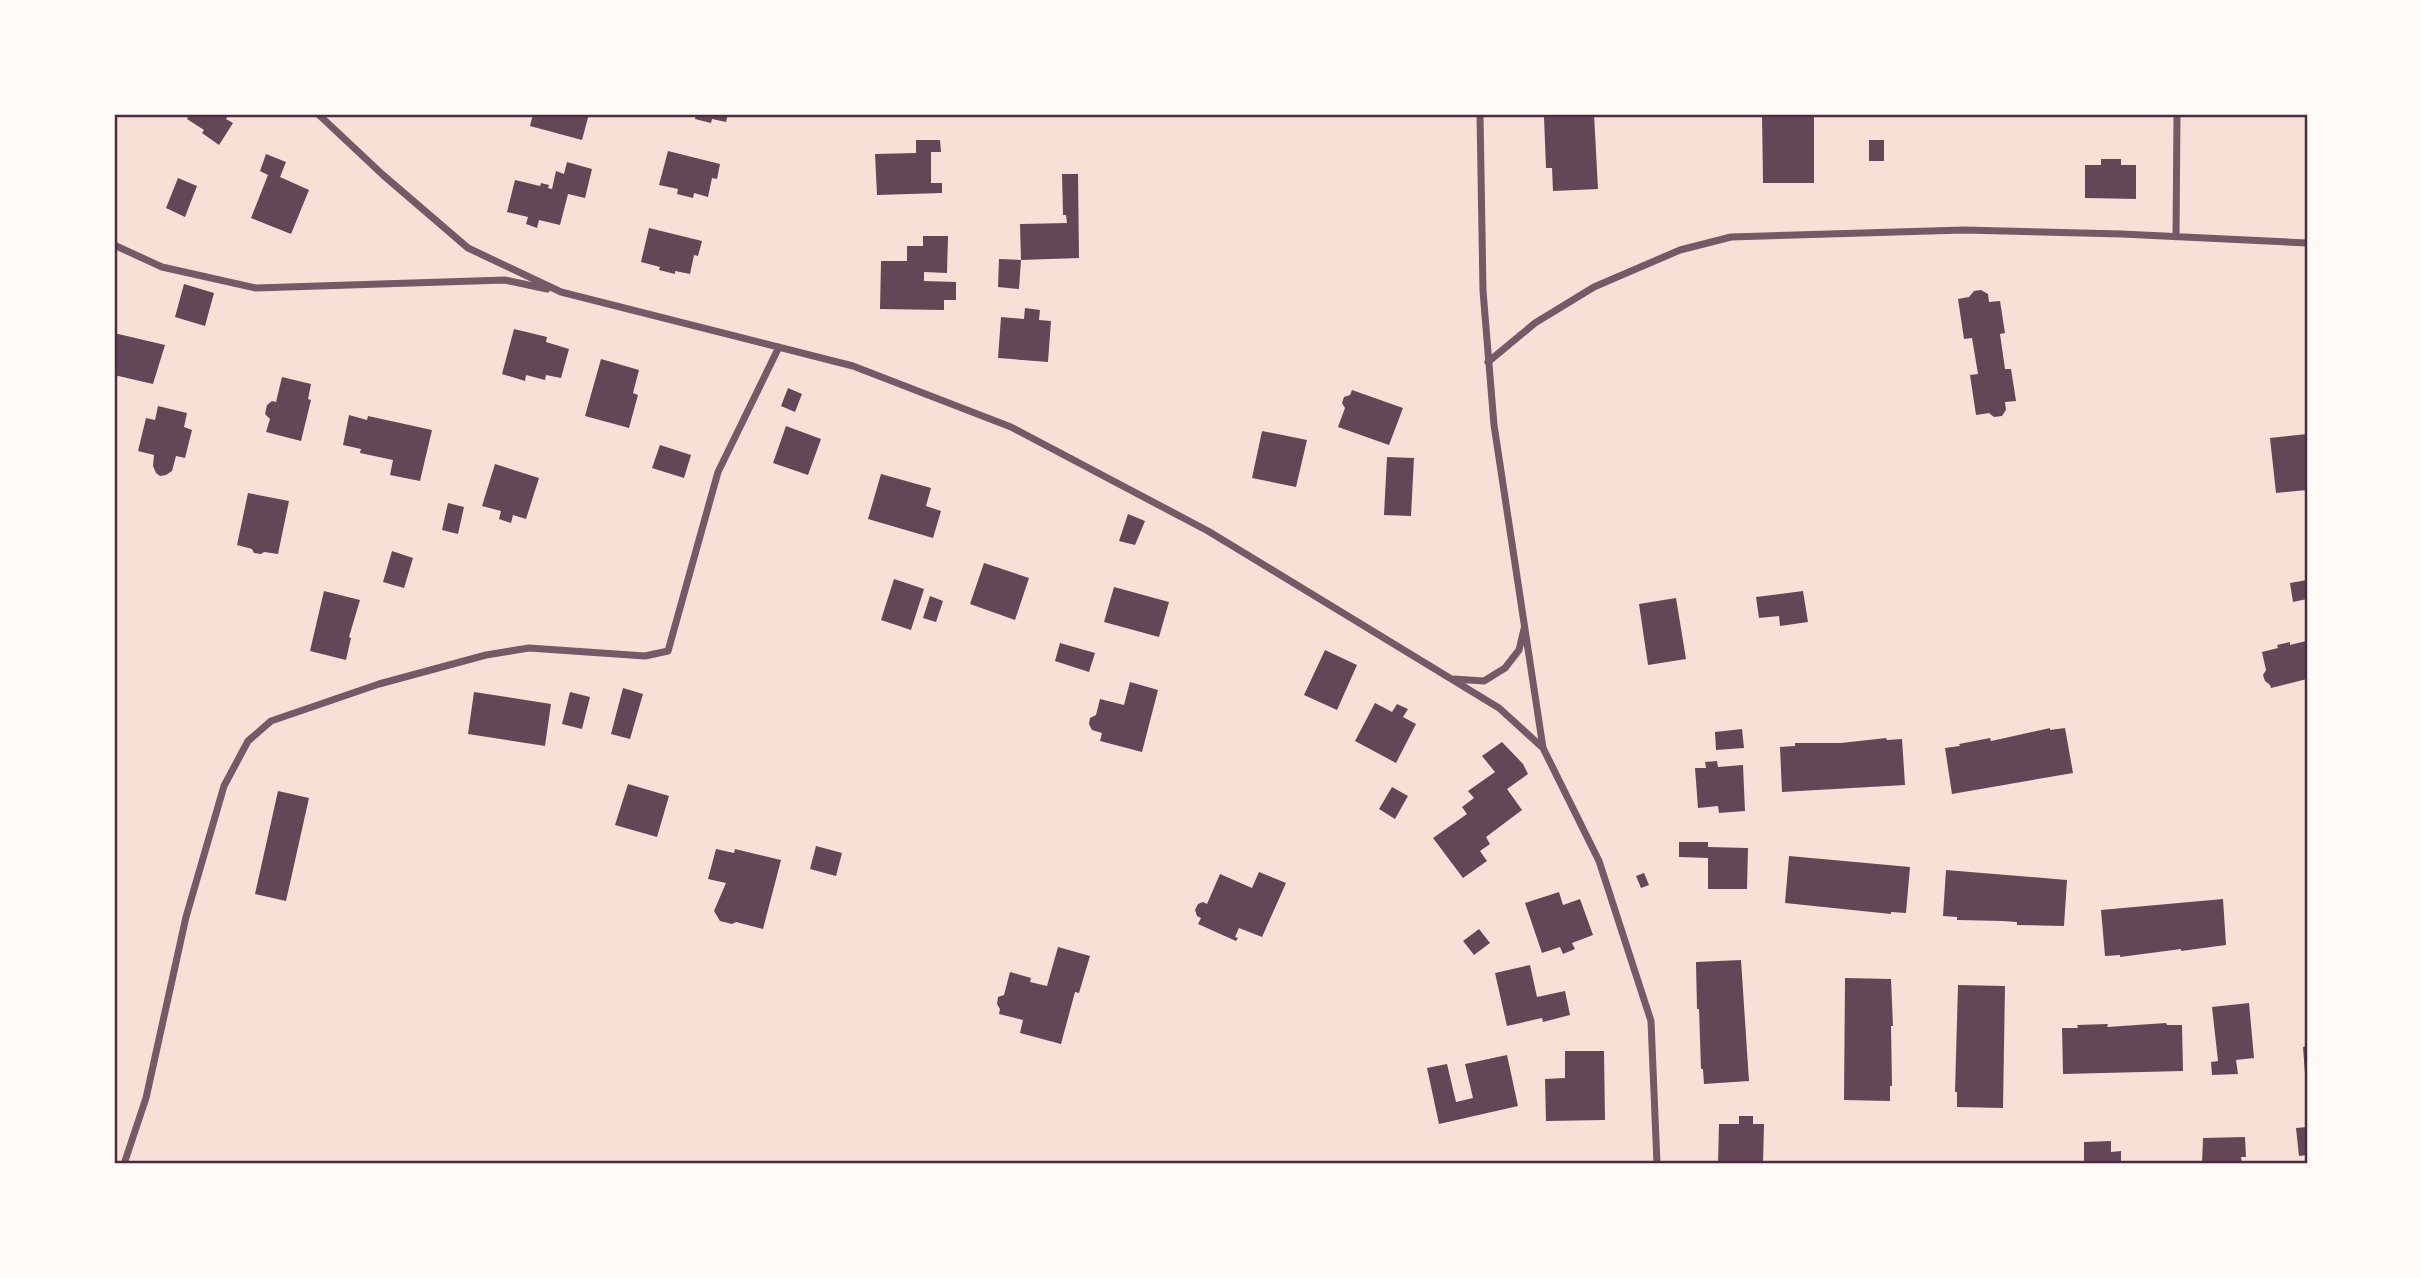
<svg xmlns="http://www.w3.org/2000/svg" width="2421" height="1278" viewBox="0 0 2421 1278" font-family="Raleway,sans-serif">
<rect width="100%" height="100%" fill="#f7e1d7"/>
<!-- building -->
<path fill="#644757" d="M 190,114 L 229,114 L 226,119 L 233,123 L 219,145 L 202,133 L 204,130 L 187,119 Z
M 533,114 L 589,114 L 582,140 L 530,126 Z
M 696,114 L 728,114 L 726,122 L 712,119 L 711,123 L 695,119 Z
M 1594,114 L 1598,189 L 1553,191 L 1552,168 L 1546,168 L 1544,117 Z
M 1762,116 L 1814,116 L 1814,183 L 1763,183 Z
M 916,140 L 940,140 L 941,152 L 931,152 L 931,183 L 942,183 L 942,193 L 877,195 L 875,154 L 916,153 Z
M 1869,140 L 1884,140 L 1884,161 L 1869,161 Z
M 668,151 L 720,164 L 717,179 L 712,178 L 708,197 L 694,193 L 693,198 L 677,194 L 678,189 L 659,185 Z
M 266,154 L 286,162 L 280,177 L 309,190 L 291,234 L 251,218 L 268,175 L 260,171 Z
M 2101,159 L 2121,159 L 2121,165 L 2136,165 L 2136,199 L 2085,198 L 2085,165 L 2101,165 Z
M 567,162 L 592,169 L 585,198 L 568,194 L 560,225 L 539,220 L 537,228 L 526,224 L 528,217 L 507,212 L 515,180 L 540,186 L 541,183 L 549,185 L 548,188 L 552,189 L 556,171 L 564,174 Z
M 1062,174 L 1078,174 L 1079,258 L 1021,260 L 1020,224 L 1067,223 L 1066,215 L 1063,215 Z
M 178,178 L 197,186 L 185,217 L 166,208 Z
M 649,228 L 702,241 L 698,256 L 694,255 L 690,274 L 675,271 L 675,274 L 659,270 L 660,267 L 641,262 Z
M 923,236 L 948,236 L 947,273 L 924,272 L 924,281 L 956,282 L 956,300 L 944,300 L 944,310 L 880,309 L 881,261 L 907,261 L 907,246 L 923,246 Z
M 999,259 L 1021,260 L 1019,289 L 998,287 Z
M 184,284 L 214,293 L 205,326 L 175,317 Z
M 1981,290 L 1988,294 L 1989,302 L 2000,301 L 2005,333 L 2000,334 L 2005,369 L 2011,369 L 2016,401 L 2005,402 L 2006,410 L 2002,416 L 1994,417 L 1989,413 L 1976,415 L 1970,375 L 1978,374 L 1972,338 L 1964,339 L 1958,299 L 1969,297 L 1974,291 Z
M 1025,308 L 1040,310 L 1039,320 L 1051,321 L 1048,362 L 998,358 L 1001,317 L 1024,319 Z
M 514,329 L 547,337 L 546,342 L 569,349 L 561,378 L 546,375 L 545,380 L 526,375 L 525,381 L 502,374 Z
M 114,333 L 165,345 L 153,384 L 114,375 Z
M 601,359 L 639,370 L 633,393 L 638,395 L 629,428 L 585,416 Z
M 282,377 L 311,384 L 308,399 L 311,400 L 301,441 L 266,432 L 270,419 L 265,414 L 267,405 L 272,401 L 276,402 Z
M 788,388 L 802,394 L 795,412 L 781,406 Z
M 1352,390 L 1403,408 L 1389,445 L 1338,427 L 1345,408 L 1342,403 L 1344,397 L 1350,395 Z
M 158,406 L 187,413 L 184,427 L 192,430 L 185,458 L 176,456 L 172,471 L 166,475 L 160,476 L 156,473 L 153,466 L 154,455 L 138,451 L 146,418 L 155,420 Z
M 349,415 L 367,420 L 368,416 L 432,430 L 420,481 L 390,475 L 393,460 L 360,453 L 361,449 L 343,445 Z
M 786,426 L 821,439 L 808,475 L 773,463 Z
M 1262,431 L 1307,440 L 1296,487 L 1252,478 Z
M 2307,434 L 2307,490 L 2276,493 L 2270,438 Z
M 660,445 L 691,455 L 684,478 L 652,468 Z
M 1387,457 L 1414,458 L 1411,516 L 1384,515 Z
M 495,464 L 539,478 L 526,519 L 513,515 L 511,523 L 499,519 L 501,511 L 482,506 Z
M 881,474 L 931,488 L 926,506 L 941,511 L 933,538 L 868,519 Z
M 248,493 L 289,501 L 278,554 L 264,552 L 261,554 L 254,553 L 252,549 L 237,545 Z
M 448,503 L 464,507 L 458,534 L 442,530 Z
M 1128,514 L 1145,521 L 1135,545 L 1119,541 Z
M 392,551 L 413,558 L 404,588 L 383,582 Z
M 984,563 L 1029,578 L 1015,620 L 970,604 Z
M 894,579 L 924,589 L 911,630 L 881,620 Z
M 2307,580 L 2307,599 L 2293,602 L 2290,583 Z
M 1114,587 L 1169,602 L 1159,637 L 1104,622 Z
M 324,591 L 360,600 L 349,637 L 351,638 L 346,660 L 310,651 Z
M 1803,591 L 1808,622 L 1780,626 L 1779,616 L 1759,618 L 1756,597 Z
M 930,596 L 943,601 L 936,622 L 923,618 Z
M 1676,598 L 1686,659 L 1648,665 L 1639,604 Z
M 2306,641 L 2307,679 L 2271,688 L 2270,685 L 2265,681 L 2263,675 L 2266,670 L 2262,652 L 2278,648 L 2277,645 L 2290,642 L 2290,645 Z
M 1060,643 L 1095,653 L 1089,672 L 1055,661 Z
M 1325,650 L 1357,665 L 1337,710 L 1304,695 Z
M 1130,682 L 1158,690 L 1142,752 L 1100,741 L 1102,733 L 1092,730 L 1089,724 L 1090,718 L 1096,715 L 1100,699 L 1124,705 Z
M 623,688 L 643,694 L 630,739 L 611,734 Z
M 474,692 L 551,704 L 545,746 L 468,734 Z
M 570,692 L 590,697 L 582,729 L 562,724 Z
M 1375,703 L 1392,712 L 1397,704 L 1408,709 L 1403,717 L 1416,724 L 1396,763 L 1355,741 Z
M 2050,728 L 2050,730 L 2065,728 L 2073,773 L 1952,794 L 1945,748 L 1960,746 L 1959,744 L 1990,738 L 1991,741 L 2005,738 Z
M 1742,729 L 1744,748 L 1716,750 L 1715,732 Z
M 1886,738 L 1887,740 L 1902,739 L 1905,785 L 1782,792 L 1780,747 L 1795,746 L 1795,743 L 1841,743 Z
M 1502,742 L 1523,764 L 1528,774 L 1507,789 L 1522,810 L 1486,837 L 1490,844 L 1480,851 L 1487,861 L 1463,878 L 1433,838 L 1467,814 L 1462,807 L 1474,798 L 1468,791 L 1495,772 L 1482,756 Z
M 1717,761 L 1718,767 L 1743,765 L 1745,811 L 1719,813 L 1718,806 L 1698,808 L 1695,768 L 1706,768 L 1705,762 Z
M 628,784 L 669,796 L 657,837 L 615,825 Z
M 1392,787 L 1408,796 L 1395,819 L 1379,809 Z
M 278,791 L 309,798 L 286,901 L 255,894 Z
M 1679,842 L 1708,842 L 1708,847 L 1748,848 L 1747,889 L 1708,889 L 1708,858 L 1679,857 Z
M 816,846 L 842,853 L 836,876 L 810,869 Z
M 716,849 L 734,853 L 735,849 L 781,860 L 763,929 L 736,922 L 732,924 L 720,921 L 714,911 L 726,883 L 708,879 Z
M 1789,856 L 1910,867 L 1906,913 L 1891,912 L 1891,914 L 1785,903 Z
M 1946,870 L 2067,880 L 2064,926 L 2017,925 L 2017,922 L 2003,921 L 1957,920 L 1957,917 L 1943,916 Z
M 1259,872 L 1286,883 L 1262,937 L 1239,928 L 1235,937 L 1238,938 L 1236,941 L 1198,924 L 1201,918 L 1197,916 L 1195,910 L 1198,904 L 1203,902 L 1207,904 L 1220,874 L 1252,888 Z
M 1644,873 L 1649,885 L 1641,888 L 1636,876 Z
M 1559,892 L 1563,905 L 1580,899 L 1593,935 L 1572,943 L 1575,949 L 1563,954 L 1560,947 L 1542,953 L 1525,903 Z
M 2223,899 L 2226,945 L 2181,951 L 2181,949 L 2120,957 L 2120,955 L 2105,956 L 2101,910 Z
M 1479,929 L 1490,943 L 1474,955 L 1463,941 Z
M 1058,947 L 1090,956 L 1079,993 L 1075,992 L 1061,1044 L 1020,1033 L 1023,1020 L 999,1014 L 1000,1009 L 997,1004 L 998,997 L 1004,995 L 1010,972 L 1031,978 L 1030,982 L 1047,986 Z
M 1741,960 L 1749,1081 L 1704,1084 L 1703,1069 L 1701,1069 L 1699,1009 L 1697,1009 L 1696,962 Z
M 1530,965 L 1537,997 L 1565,991 L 1570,1015 L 1543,1022 L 1542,1018 L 1507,1026 L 1495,973 Z
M 1845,978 L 1891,979 L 1893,1026 L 1891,1026 L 1892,1086 L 1890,1086 L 1890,1101 L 1844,1100 Z
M 1958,985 L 2005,986 L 2003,1108 L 1957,1107 L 1957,1092 L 1955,1092 Z
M 2249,1003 L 2254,1058 L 2236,1060 L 2238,1074 L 2212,1075 L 2211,1062 L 2218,1061 L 2212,1007 Z
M 2166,1023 L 2167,1025 L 2182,1025 L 2183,1071 L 2063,1074 L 2062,1028 L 2078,1028 L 2077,1025 L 2108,1024 L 2107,1027 Z
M 2307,1046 L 2307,1074 L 2305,1074 L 2303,1047 Z
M 1565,1051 L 1604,1051 L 1605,1120 L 1546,1121 L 1545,1079 L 1565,1078 Z
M 1507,1055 L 1518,1106 L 1439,1124 L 1427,1068 L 1447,1064 L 1456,1102 L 1473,1098 L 1465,1064 Z
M 1739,1116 L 1753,1116 L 1753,1124 L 1764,1124 L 1763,1164 L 1718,1164 L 1719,1124 L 1739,1124 Z
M 2307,1127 L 2307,1155 L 2299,1156 L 2296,1128 Z
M 2245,1137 L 2246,1157 L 2241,1157 L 2242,1164 L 2202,1164 L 2203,1138 Z
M 2111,1141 L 2111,1152 L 2121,1151 L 2121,1164 L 2084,1164 L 2084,1142 Z"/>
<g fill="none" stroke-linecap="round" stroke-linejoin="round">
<!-- minor -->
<path stroke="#755966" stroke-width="7" d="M 318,114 L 383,175 L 468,248 L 561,292 L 853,366 L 1011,427 L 1208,531 L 1499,708 L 1543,748
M 1480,114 L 1483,291 L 1494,425 L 1543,748 L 1599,861 L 1651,1021 L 1657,1164
M 2176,237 L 2177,114
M 114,245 L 162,267 L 256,288 L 505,280 L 547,289
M 1488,362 L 1535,323 L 1594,287 L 1680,250 L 1731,237 L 1964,230 L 2122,234 L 2307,243
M 1454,679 L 1484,681 L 1505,668 L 1519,650 L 1524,629
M 124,1164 L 146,1098 L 186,917 L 224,786 L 248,741 L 271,721 L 379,684 L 486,655 L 529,648 L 645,656 L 668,651 L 718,472 L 779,347"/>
</g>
<!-- border -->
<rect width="2421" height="1278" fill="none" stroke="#fffaf5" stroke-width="231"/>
<rect x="116" y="116" width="2190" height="1046" fill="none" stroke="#4a2c40" stroke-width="2.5"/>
</svg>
